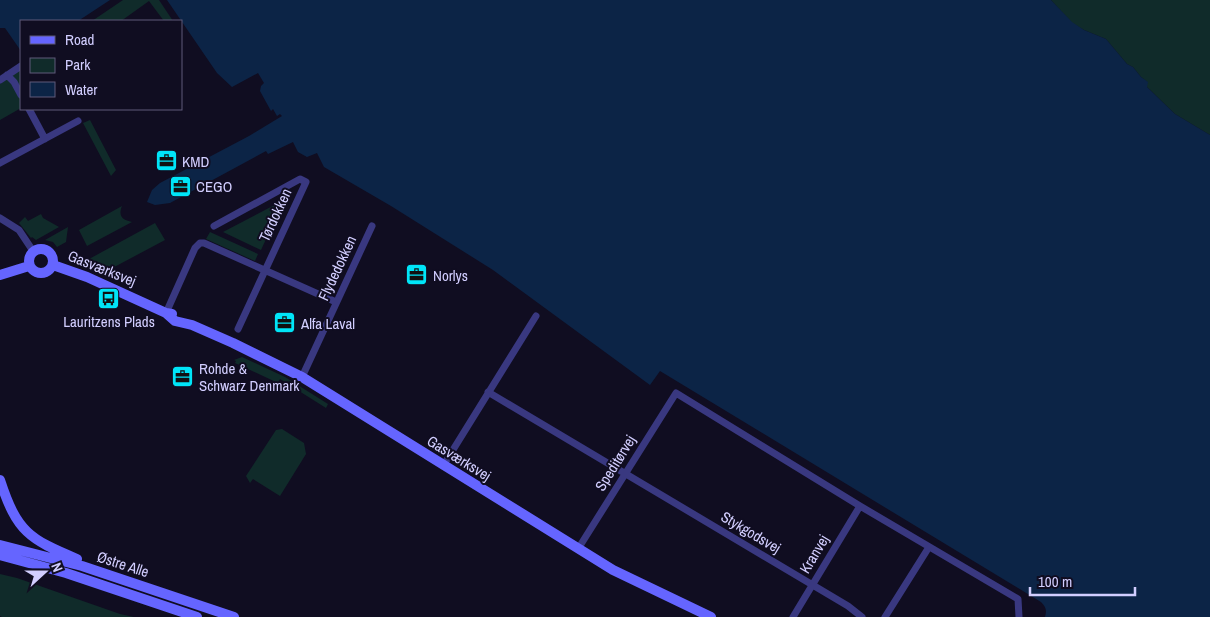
<svg xmlns="http://www.w3.org/2000/svg" width="1210" height="617" viewBox="0 0 1210 617" font-family="'Archivo Narrow',sans-serif">
<rect width="100%" height="100%" fill="#100d21"/>
<!-- green -->
<path fill="#102b2a" d="M 123,0 L 159,0 L 173,21 L 164,21 L 149,1 L 121,21 L 92,21 Z
M 1051,0 L 1210,0 L 1210,135 L 1175,114 L 1147,87 L 1147,82 L 1141,77 L 1133,67 L 1127,64 L 1106,39 L 1084,30 L 1072,23 Z
M 21,69 L 21,108 L 0,120 L 0,84 Z
M 90,120 L 116,170 L 111,176 L 83,123 Z
M 284,200 L 261,250 L 223,232 Z
M 122,206 C 118,216 122,220 132,222 L 87,246 L 79,230 Z
M 41,214 L 43,218 L 59,227 L 36,240 L 32,237 L 31,238 L 19,223 L 25,217 L 28,221 Z
M 155,223 L 165,240 L 103,273 L 80,264 Z
M 68,227 L 66,242 L 57,247 L 53,242 L 45,240 Z
M 210,232 L 258,254 L 255,261 L 206,239 Z
M 242,357 L 285,377 L 328,404 L 326,408 L 280,379 L 278,383 L 235,363 L 236,361 L 234,360 Z
M 282,429 L 304,443 L 306,454 L 280,496 L 253,479 L 250,483 L 246,476 L 276,430 Z
M 0,574 L 17,578 L 120,614 L 134,617 L 2,617 L 0,616 Z"/>
<!-- water -->
<path fill="#0c2446" d="M 0,0 L 110,0 L 78,21 L 21,21 L 21,51 L 5,28 L 0,28 Z
M 167,0 L 1051,0 L 1072,22 L 1084,30 L 1106,39 L 1127,64 L 1133,67 L 1141,77 L 1148,82 L 1147,87 L 1175,114 L 1210,135 L 1210,617 L 1045,617 C 1047,610 1046,607 1041,602 L 660,371 L 650,385 L 493,270 L 391,206 L 324,167 L 317,153 L 307,157 L 298,152 L 293,142 L 268,154 L 266,151 L 170,203 L 155,205 L 147,202 L 152,190 L 160,183 L 249,136 L 282,116 L 280,114 L 277,116 L 273,109 L 271,111 L 260,91 L 261,86 L 264,83 L 258,73 L 232,87 L 217,73 Z"/>
<g fill="none" stroke-linecap="round" stroke-linejoin="round">
<!-- street -->
<path stroke="#393880" stroke-width="7" d="M 7,75 L 14,82 L 21,95
M 0,80 L 21,66
M 29,109 L 45,139
M 0,163 L 78,121
M 0,218 L 19,230 L 33,251
M 214,226 L 300,179 L 306,182 L 238,329
M 166,313 L 195,248 L 200,243 L 204,243 L 336,302
M 302,377 L 372,226
M 488,392 L 848,606 L 862,617
M 443,466 L 536,316
M 578,549 L 676,393 L 860,506 L 1018,599 L 1019,617
M 793,617 L 860,506
M 885,617 L 929,547"/>
<!-- secondary -->
<path stroke="#6565ff" stroke-width="10" d="M29 261a12 12 0 1 1 24 0a12 12 0 1 1-24 0Z
M 53,265 L 87,277 L 166,313 L 172,314
M 0,275 L 29,266
M 166,313 L 175,321 L 192,325 L 233,343 L 302,377 L 613,570 L 711,617
M 0,480 C 17,532 29,539 77,559
M 0,545 L 82,566 L 234,617
M 0,555 L 66,573 L 197,617"/>
</g>
<!-- icons -->
<defs>
<symbol id="office-square" viewBox="-11 -11 22 22"><rect x="-9" y="-9" width="18" height="18" rx="4" fill="#00e5f8" stroke="#100d21"/><path d="M-6-3h4V-5.5h4V-3h4V5H-6ZM-1-4.5V-3h2v-1.5ZM-6 0V1H6V0Z" fill="#111"/></symbol>
<symbol id="bus-square" viewBox="-11 -11 22 22"><rect x="-9" y="-9" width="18" height="18" rx="4" fill="#00e5f8" stroke="#100d21"/><path d="M-5-6H5V4H4V6H2V4H-2V6H-4V4H-5ZM-3.5-4V0h7V-4ZM-3.5 1.2v1.5H-2V1.2ZM2 1.2v1.5H3.5V1.2Z" fill="#111"/></symbol>
</defs>
<g fill-rule="evenodd">
<use href="#office-square" x="154" y="148" width="25" height="25"/>
<use href="#office-square" x="168" y="174" width="25" height="25"/>
<use href="#office-square" x="404" y="262" width="25" height="25"/>
<use href="#bus-square" x="96" y="286" width="25" height="25"/>
<use href="#office-square" x="272" y="310" width="25" height="25"/>
<use href="#office-square" x="170" y="364" width="25" height="25"/>
</g>
<g text-anchor="middle" dominant-baseline="central" stroke-width="4" stroke-linejoin="round" paint-order="stroke">
<!-- poi labels -->
<g font-size="15" fill="#d2ceff" stroke="#100d21" text-anchor="start">
<text x="182" y="161">KMD</text>
<text x="196" y="186">CEGO</text>
<text x="433" y="275">Norlys</text>
<text x="109" y="321" text-anchor="middle">Lauritzens Plads</text>
<text x="301" y="323">Alfa Laval</text>
<text x="199" y="368">Rohde &amp;<tspan x="199" dy="17">Schwarz Denmark</tspan></text>
</g>
<!-- street labels -->
<g font-size="15" fill="#d2ceff" stroke="#100d21">
<text transform="translate(275 215) rotate(-65)">Tørdokken</text>
<text transform="translate(102 268) rotate(22)">Gasværksvej</text>
<text transform="translate(337 268) rotate(-65)">Flydedokken</text>
<text transform="translate(459 458) rotate(32)">Gasværksvej</text>
<text transform="translate(615 463) rotate(-58)">Speditørvej</text>
<text transform="translate(751 532) rotate(31)">Stykgodsvej</text>
<text transform="translate(814 554) rotate(-59)">Kranvej</text>
<text transform="translate(123 564) rotate(18)">Østre Alle</text>
</g>
</g>
<!-- legend -->
<rect x="20" y="20" width="162" height="90" fill="#100d21" stroke="#5e5a7a"/>
<rect x="30" y="36" width="25" height="8" fill="#6565ff" stroke="#5e5a7a"/>
<text x="65" y="45" font-size="15" fill="#d2ceff">Road</text>
<rect x="30" y="58" width="25" height="15" fill="#102b2a" stroke="#5e5a7a"/>
<text x="65" y="70" font-size="15" fill="#d2ceff">Park</text>
<rect x="30" y="82" width="25" height="15" fill="#0c2446" stroke="#5e5a7a"/>
<text x="65" y="95" font-size="15" fill="#d2ceff">Water</text>
<!-- north arrow -->
<g transform="translate(45 572) rotate(69)" stroke="#100d21" stroke-width="4" paint-order="stroke">
<path d="M0-4L9 19L0 12L-9 19Z" fill="#d2ceff"/>
<text y="-8" font-size="14" font-weight="bold" text-anchor="middle" fill="#d2ceff">N</text>
</g>
<!-- scale -->
<path d="M1030 587v8h105v-8" fill="none" stroke="#d2ceff" stroke-width="2.5"/>
<text x="1038" y="587" font-size="15" fill="#d2ceff" stroke="#100d21" stroke-width="4" paint-order="stroke">100 m</text>
</svg>
